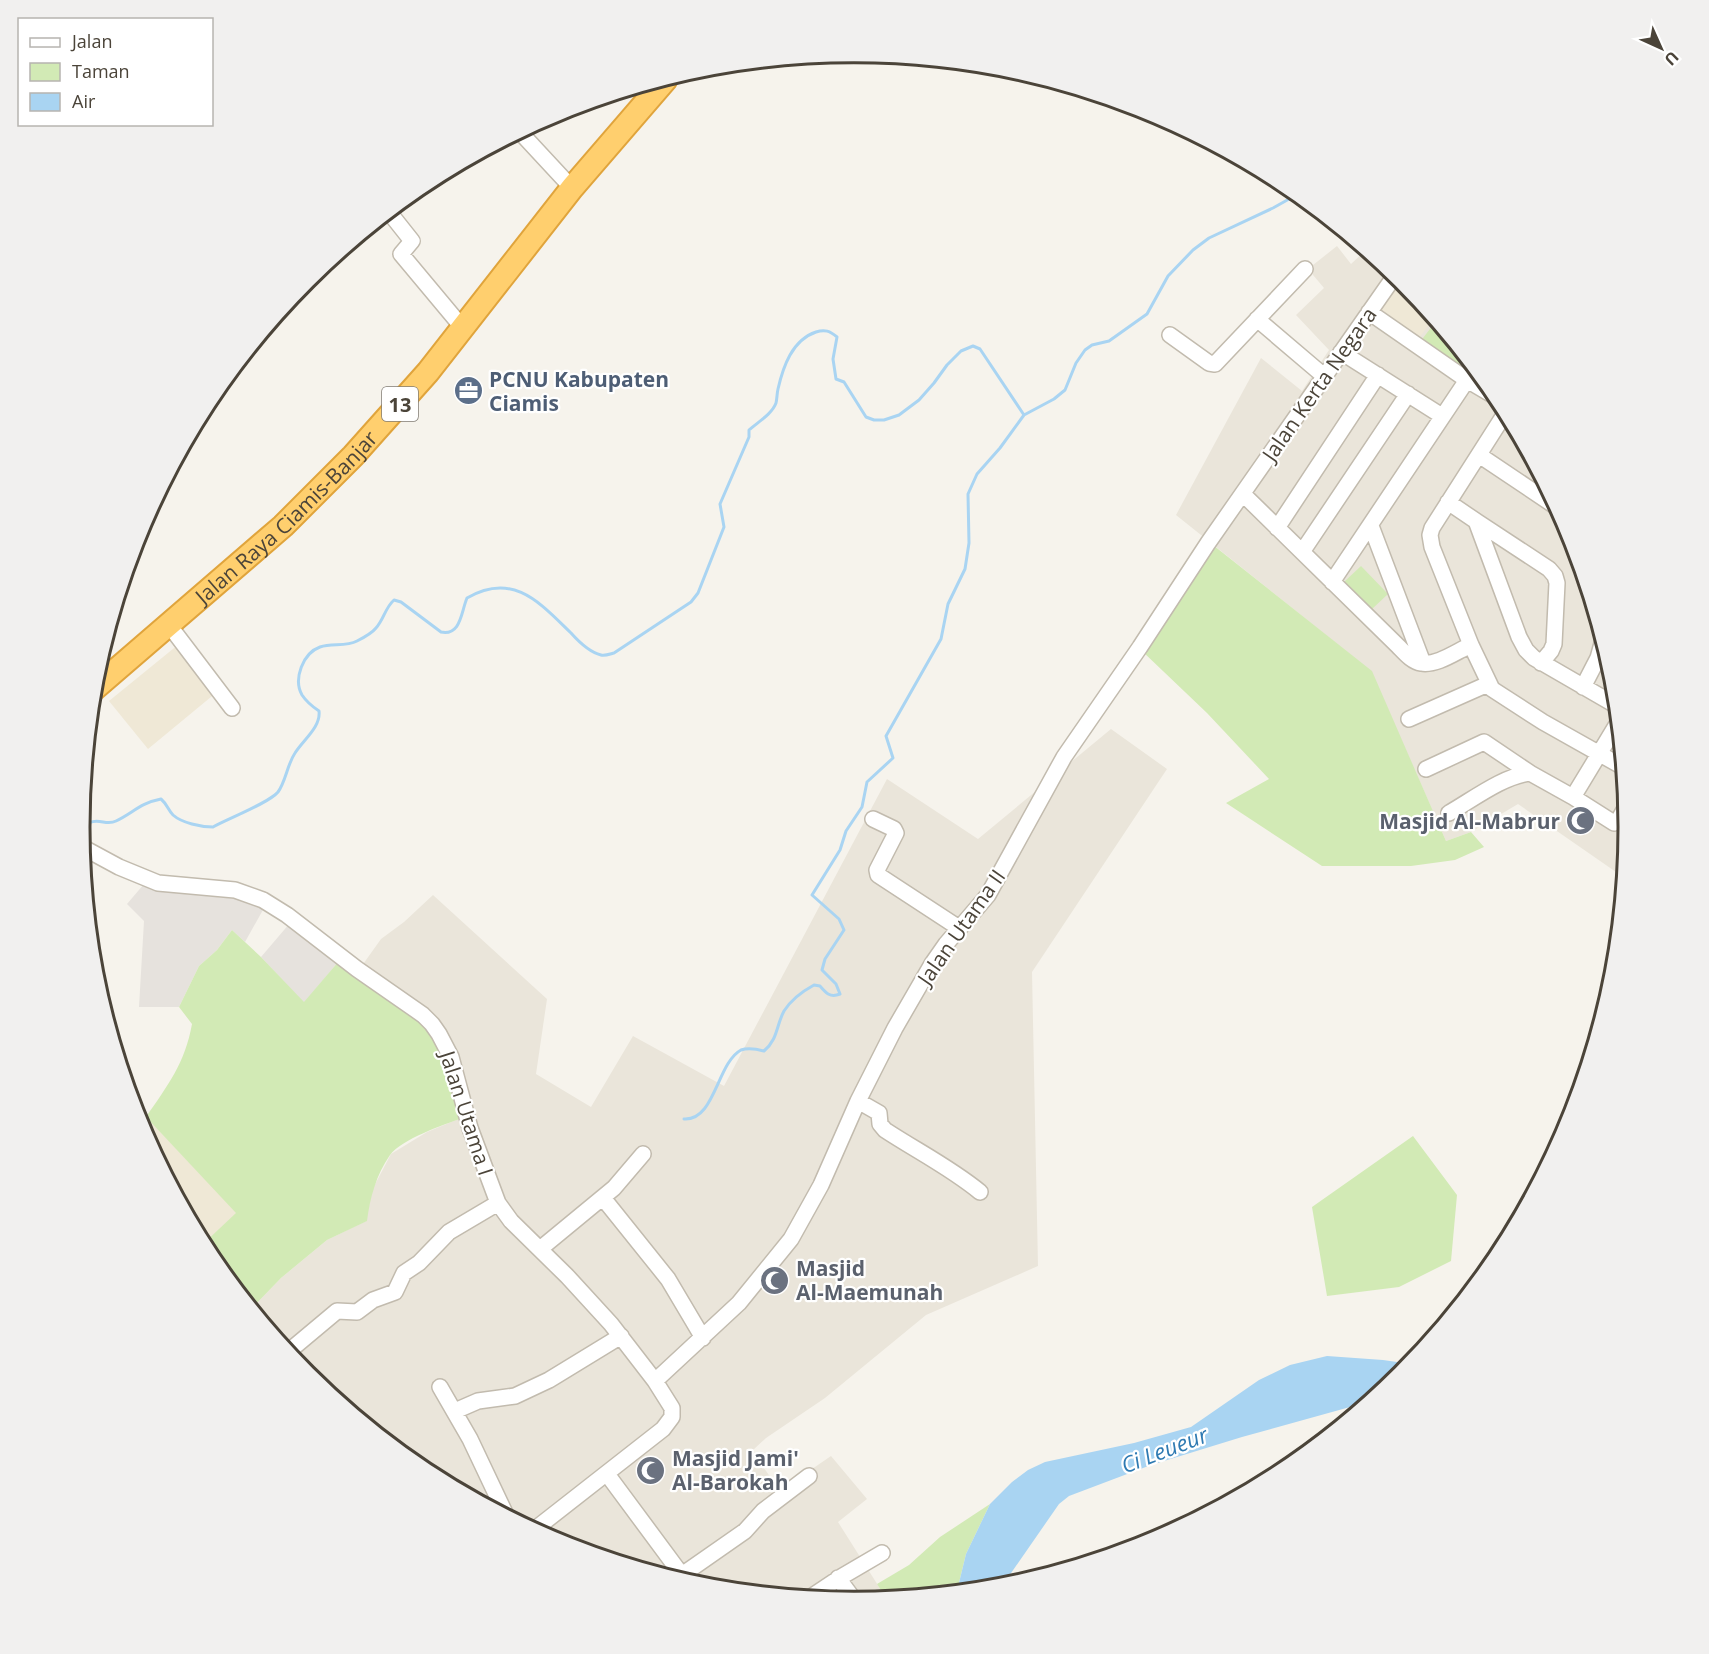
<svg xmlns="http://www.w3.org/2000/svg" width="1709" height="1654" viewBox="0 0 1709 1654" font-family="'Open Sans',sans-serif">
<rect width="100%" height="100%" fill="#f6f3ec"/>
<!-- residential -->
<path fill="#eae5da" d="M 1337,246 L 1351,264 L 1366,250 L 1402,280 L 1499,397 L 1570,531 L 1614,676 L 1629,827 L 1626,855 L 1616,872 L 1518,804 L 1471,832 L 1446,841 L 1371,671 L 1176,515 L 1261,358 L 1302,391 L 1329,350 L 1296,315 L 1324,288 L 1308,269 Z
M 1111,729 L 1167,769 L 1032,972 L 1038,1266 L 926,1315 L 825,1398 L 766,1438 L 752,1451 L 780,1491 L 831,1456 L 867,1499 L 838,1522 L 886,1598 L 854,1601 L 703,1587 L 558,1542 L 424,1471 L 307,1374 L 252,1308 L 281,1278 L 327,1240 L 366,1221 L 372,1190 L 391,1154 L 427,1132 L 461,1118 L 356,974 L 381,939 L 404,922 L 433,895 L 547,999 L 536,1074 L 591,1107 L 633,1036 L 724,1086 L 887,779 L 978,839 Z"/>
<!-- industrial -->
<path fill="#e6e2dd" d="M 144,884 L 165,892 L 237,899 L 264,908 L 245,942 L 232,930 L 217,950 L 199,966 L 179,1007 L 139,1007 L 144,921 L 127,904 Z
M 290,923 L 339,961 L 304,1003 L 261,957 Z"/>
<!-- education -->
<path fill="#efe8d6" d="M 1401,279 L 1434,318 L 1416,342 L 1378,310 Z
M 179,644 L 217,692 L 148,749 L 109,701 Z
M 132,1102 L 237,1213 L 203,1244 L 139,1123 Z"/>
<!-- green -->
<path fill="#d2eab5" d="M 1436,321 L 1473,366 L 1468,373 L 1420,342 Z
M 1213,545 L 1372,671 L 1446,841 L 1471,832 L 1484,847 L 1455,860 L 1411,866 L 1322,866 L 1226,803 L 1269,779 L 1207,713 L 1142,651 Z
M 1361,566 L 1388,594 L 1371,610 L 1344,582 Z
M 232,930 L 261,957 L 304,1002 L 339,961 L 418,1020 L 427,1029 L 440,1048 L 462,1118 C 443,1125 402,1139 390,1155 C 376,1175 370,1198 367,1221 L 327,1240 L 281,1278 L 252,1308 L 210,1257 L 203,1244 L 236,1213 L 146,1117 C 168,1085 185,1063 192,1024 L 179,1007 L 199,966 L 217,950 Z
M 1413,1136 L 1457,1195 L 1451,1261 L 1399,1287 L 1327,1296 L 1312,1207 Z
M 990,1504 L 966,1554 L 957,1591 L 886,1598 L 877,1584 L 909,1565 L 940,1537 Z"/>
<!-- water -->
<path fill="#a9d4f2" d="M 1327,1356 L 1383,1360 L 1411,1364 L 1402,1375 L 1368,1402 L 1242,1437 L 1151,1465 L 1069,1496 L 1059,1504 L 1009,1576 L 1004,1587 L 957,1591 L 966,1554 L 990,1504 L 1012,1482 L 1028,1470 L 1045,1462 L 1134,1443 L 1191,1427 L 1259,1380 L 1290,1365 Z"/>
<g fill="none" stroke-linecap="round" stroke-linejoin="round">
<!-- stream -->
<path stroke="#a9d4f2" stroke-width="3" d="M 80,830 C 96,813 104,827 116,821 C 133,813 140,803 161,799 C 167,804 168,810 173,815 C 182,823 201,827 213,827 C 227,819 269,803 278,792 C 286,781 287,765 295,753 C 303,740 321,727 319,711 C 313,707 306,701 302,695 C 293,679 303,653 320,647 C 332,643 346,647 357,641 C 363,638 372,633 376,628 C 384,619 385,608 394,600 L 401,602 L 441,632 C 461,636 461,612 467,598 C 513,571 540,603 571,633 C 579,642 589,652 601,655 C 605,656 610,654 614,653 L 691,602 L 698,593 L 724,527 L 720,504 L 749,437 L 749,430 C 758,422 772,414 776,403 C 777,399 777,393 778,389 C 783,367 792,340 816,332 C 825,329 830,331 837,337 L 833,359 L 836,379 L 844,382 L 866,417 L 874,420 L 884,420 L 899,415 L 919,400 L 934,383 L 947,365 L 961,351 L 973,346 L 980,349 L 1024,415
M 684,1119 C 715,1121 717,1063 741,1050 C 749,1047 757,1049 764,1051 C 778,1039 776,1026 784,1011 C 791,1000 803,991 814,985 L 820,986 C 826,993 830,998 840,994 L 836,984 L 822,970 L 825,959 L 844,930 L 839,919 L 812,895 L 840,850 L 846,831 L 862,807 L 867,782 L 893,758 L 886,736 L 941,639 L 948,604 L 965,569 L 969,543 L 968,494 L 977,474 L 1000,448 L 1024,415 L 1054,399 L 1065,390 L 1076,363 L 1085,350 L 1092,345 L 1109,341 L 1147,314 L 1168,276 L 1193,250 L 1209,238 L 1273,208 L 1298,194"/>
<defs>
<path id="minor" d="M 520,132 L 572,188
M 389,212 L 412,241 L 401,254 L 462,327
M 1369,312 L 1467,380 L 1501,400
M 1257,319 L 1324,376
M 1170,335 L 1209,363 L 1215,364 L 1305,269
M 1341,352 L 1442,416
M 1506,412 L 1432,528 L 1430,535 L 1432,547 L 1471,645 L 1492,689 L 1543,722 L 1623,767
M 1479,455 L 1558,508
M 1243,494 L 1398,646 C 1404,652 1412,662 1421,663 C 1437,666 1457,651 1471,645
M 1448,502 L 1476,521 L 1519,637 L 1526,650 L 1534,658 L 1617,706
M 1476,521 L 1549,569 L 1555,576 L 1557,583 L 1554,644 L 1551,651 L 1541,663
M 1371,526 L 1423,663
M 1277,528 L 1378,375
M 1302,552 L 1408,394
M 1332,582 L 1467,380
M 169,625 L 232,708
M 1583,687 L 1598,658 L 1603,640
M 1409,719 L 1488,684
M 1426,769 L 1484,742 L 1530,773
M 1573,797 L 1614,823 L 1618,821 L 1627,805
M 1449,813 C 1472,800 1503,776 1530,773 L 1573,797 L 1619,721
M 873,819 L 894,829 L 896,833 L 877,870 L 878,875 L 959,928
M 82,847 L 119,867 L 158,883 L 235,890 L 263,900 L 287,915 L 357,969 L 423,1015 L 432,1024 L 439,1034 L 451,1057 L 470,1128 L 498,1203 L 511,1221 L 567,1276 L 611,1324 L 655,1381 L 672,1408 L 672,1417 L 663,1429 L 534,1530
M 858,1101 L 879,1113 L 880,1124 L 885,1130 C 917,1151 951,1168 980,1192
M 603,1198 L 668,1279 L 703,1338
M 540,1249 L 614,1188 L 643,1154
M 288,1352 L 337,1311 L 357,1312 L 373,1300 L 395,1292 L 404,1273 L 419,1263 L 449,1232 L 498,1203
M 655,1381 L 739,1303 L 791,1239 L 821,1185 L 858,1101 L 895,1028 L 932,964 L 946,944 L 988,895 L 1064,757 L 1140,647 L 1208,543 L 1396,274
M 440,1387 L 470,1439 L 506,1515
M 455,1411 L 478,1401 L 515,1396 L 549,1380 L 621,1336
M 607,1474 L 687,1582
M 682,1575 L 745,1531 L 763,1511 L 809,1476
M 838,1578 L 855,1601
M 811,1597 L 841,1577 L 882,1553"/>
<g id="highway">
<path id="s1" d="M 94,689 L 283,526 L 353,456 L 428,372 L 572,188 L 666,79"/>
</g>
</defs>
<!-- minor casing -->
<use href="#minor" stroke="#c2bbae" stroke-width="18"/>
<!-- highway casing -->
<use href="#highway" stroke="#e0a43c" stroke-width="26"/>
<!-- minor -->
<use href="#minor" stroke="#fff" stroke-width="15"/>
<!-- highway -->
<use href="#highway" stroke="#ffcf6e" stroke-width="22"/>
</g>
<!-- icons -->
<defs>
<symbol id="office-disc" viewBox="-11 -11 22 22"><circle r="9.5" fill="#5c6f8a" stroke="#fff"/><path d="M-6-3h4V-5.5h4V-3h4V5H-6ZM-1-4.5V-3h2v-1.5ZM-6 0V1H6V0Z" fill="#fff"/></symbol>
<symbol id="mosque-disc" viewBox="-11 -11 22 22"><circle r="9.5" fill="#6b7280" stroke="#fff"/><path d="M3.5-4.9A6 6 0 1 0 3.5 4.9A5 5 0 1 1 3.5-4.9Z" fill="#fff"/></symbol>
</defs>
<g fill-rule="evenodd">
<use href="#office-disc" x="452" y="374" width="33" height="33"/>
<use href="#mosque-disc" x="1564" y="804" width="33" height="33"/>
<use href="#mosque-disc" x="758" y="1264" width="33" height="33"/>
<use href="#mosque-disc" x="634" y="1454" width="33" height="33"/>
</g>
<g text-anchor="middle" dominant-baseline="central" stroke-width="4.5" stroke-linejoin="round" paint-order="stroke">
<!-- shield labels -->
<rect fill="#fff" stroke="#817c74" stroke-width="1.5" x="382" y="387" width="36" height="34" rx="4.5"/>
<g font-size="20" font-weight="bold" fill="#4b4439">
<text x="400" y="404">13</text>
</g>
<!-- service labels -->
<g font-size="21" font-weight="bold" fill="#4e5e75" stroke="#fff" text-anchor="start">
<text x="489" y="379">PCNU Kabupaten<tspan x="489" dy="24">Ciamis</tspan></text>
</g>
<!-- street labels -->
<g font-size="21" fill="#4b4439" stroke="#fff">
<text transform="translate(1319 384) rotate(-55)">Jalan Kerta Negara</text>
<text stroke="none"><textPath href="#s1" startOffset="258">Jalan Raya Ciamis-Banjar</textPath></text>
<text transform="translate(961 927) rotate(-55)">Jalan Utama II</text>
<text transform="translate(467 1113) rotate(72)">Jalan Utama I</text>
</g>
<!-- worship labels -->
<g font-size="21" font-weight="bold" fill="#5b616d" stroke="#fff" text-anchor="start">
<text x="1560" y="821" text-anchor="end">Masjid Al-Mabrur</text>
<text x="796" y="1268">Masjid<tspan x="796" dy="24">Al-Maemunah</tspan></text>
<text x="672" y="1458">Masjid Jami'<tspan x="672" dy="24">Al-Barokah</tspan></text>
</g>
<!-- water labels -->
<g font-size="22" font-style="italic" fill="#2e7ab2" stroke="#fff">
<text transform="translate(1164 1449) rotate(-21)">Ci Leueur</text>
</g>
</g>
<!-- crop -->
<path d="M0 0H1709V1654H0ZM90 827a764 764 0 1 1 1528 0a764 764 0 1 1-1528 0Z" fill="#f1f0ef" fill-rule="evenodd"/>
<path fill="none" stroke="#4b4439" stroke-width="3" d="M90 827a764 764 0 1 1 1528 0a764 764 0 1 1-1528 0Z"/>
<!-- legend -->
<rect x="18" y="18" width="195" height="108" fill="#ffffff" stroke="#b7b4b0" stroke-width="1.5"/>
<rect x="30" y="38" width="30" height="9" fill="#ffffff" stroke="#b7b4b0" stroke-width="1.5"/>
<text x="72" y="48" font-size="18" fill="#4b4439">Jalan</text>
<rect x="30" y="63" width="30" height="18" fill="#d2eab5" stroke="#b7b4b0" stroke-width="1.5"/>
<text x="72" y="78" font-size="18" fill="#4b4439">Taman</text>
<rect x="30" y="93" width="30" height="18" fill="#a9d4f2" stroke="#b7b4b0" stroke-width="1.5"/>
<text x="72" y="108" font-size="18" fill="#4b4439">Air</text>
<!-- north arrow -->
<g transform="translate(1661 48) rotate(135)" stroke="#ffffff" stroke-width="4.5" paint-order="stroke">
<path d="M0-4.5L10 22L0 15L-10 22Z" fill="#4b4439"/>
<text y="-9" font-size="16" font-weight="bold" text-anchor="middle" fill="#4b4439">U</text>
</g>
</svg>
